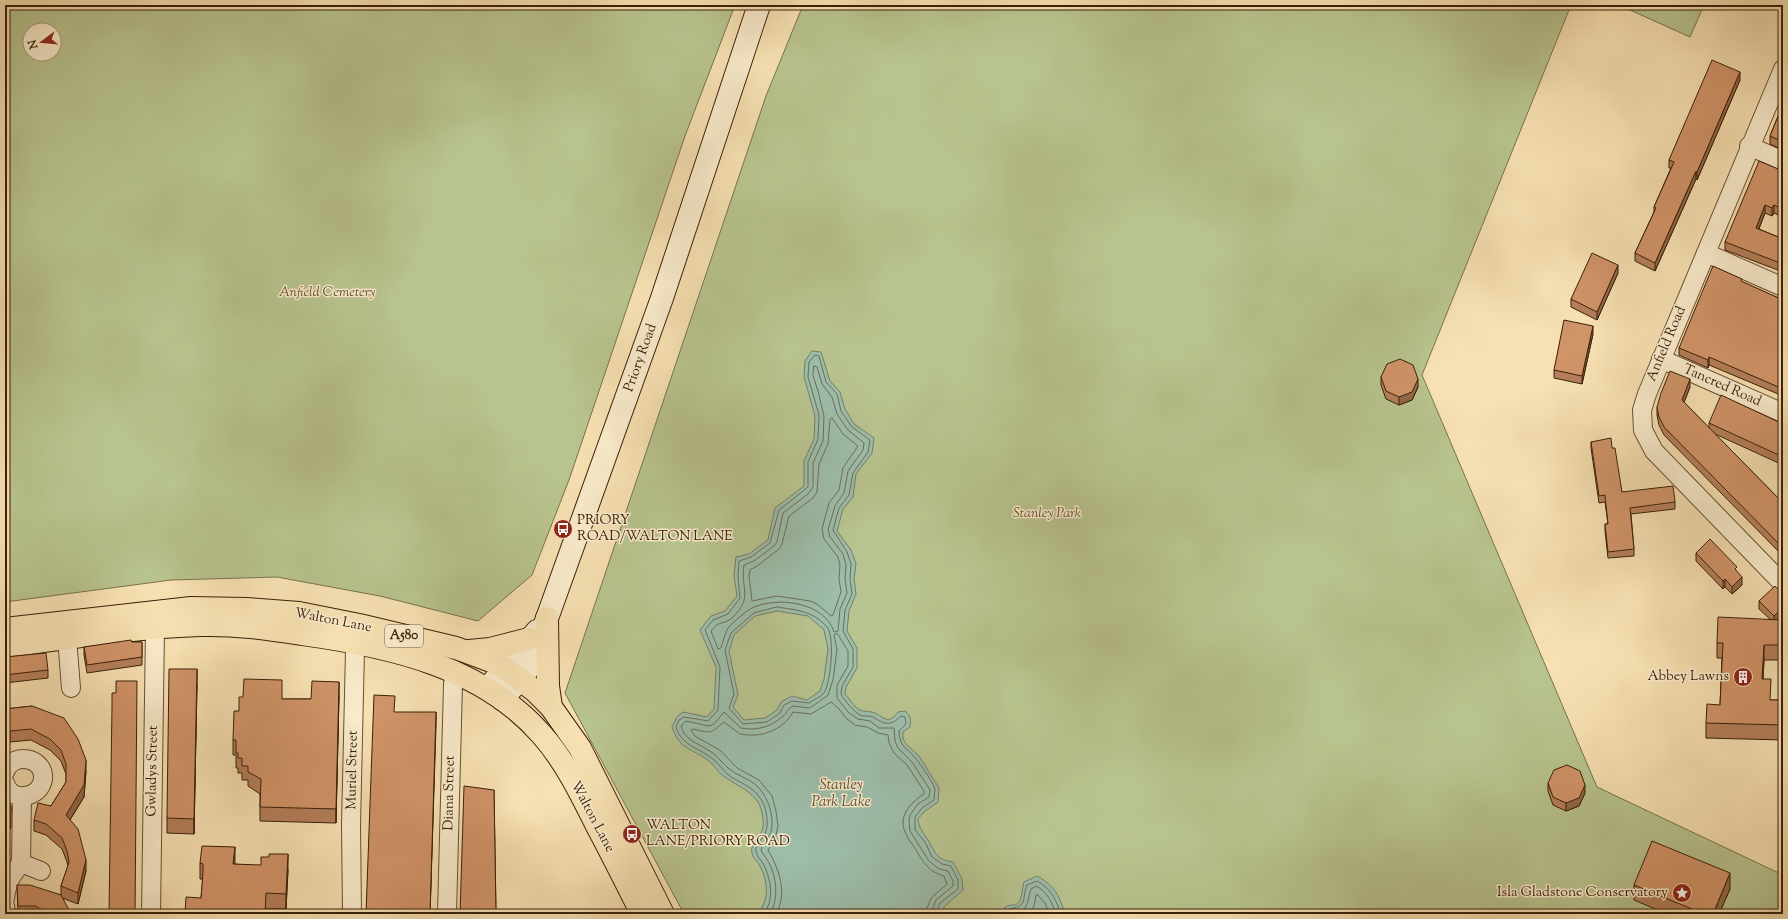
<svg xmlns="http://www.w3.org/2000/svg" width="1788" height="919" font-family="'Sorts Mill Goudy',serif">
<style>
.green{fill:#b8c48f;stroke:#79724c;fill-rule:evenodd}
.water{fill:#9dbeab;stroke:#757e6a;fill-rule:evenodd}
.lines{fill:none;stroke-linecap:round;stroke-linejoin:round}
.shore{stroke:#6c6e5a;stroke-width:1}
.street-casing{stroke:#695032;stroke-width:20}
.secondary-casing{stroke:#3a1f08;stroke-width:24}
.highway-casing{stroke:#3a1f08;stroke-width:24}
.street{stroke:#faeccd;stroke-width:18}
.secondary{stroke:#faeccd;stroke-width:22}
.highway{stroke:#f7e1b2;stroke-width:22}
.wall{fill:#b47f5a;stroke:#3a1f08}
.shaded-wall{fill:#92684a;stroke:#3a1f08}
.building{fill:#d19469;stroke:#3a1f08}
.labels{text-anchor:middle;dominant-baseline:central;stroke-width:3;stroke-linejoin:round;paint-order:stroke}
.shield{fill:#faeccd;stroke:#745c43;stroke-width:1}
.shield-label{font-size:13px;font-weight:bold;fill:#3a1f08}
.park-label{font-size:14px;font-style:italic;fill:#605130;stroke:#faeccd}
.street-label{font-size:14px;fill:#3a1f08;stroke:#faeccd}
.poi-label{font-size:14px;fill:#3a1f08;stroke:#faeccd;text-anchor:start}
.water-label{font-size:15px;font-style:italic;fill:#584f39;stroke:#faeccd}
</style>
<rect width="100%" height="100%" fill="#f7e1b2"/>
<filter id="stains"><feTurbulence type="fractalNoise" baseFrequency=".005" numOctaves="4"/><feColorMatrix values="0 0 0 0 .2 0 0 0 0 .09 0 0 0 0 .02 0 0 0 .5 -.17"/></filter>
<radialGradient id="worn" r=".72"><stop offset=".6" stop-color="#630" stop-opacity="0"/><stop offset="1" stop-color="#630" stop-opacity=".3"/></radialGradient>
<g class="green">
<path d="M5 5H735L685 136 569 480 532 575 478 621 380 596 277 577 171 580 5 602ZM30 30H54V54H30Z"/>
<polygon points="803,5 1571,5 1422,375 1597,787 1783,875 1783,914 684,914 565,693 766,96"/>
<polygon points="1619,5 1704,5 1690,37"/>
</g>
<g class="water">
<path d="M812 351 821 352 830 381 840 392 845 409 854 424 874 438 872 453 856 474 853 497 843 509 837 531 851 550 856 564 854 579 856 594 849 611 847 631 857 648V668L846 687 845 694C849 698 852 704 857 708 862 712 866 711 872 712 883 715 887 727 898 712L905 711C911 716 911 720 910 727L903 732V739L906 744 919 756 939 788 938 802 925 811 918 819C919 829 923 832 928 840 936 853 935 859 953 862L962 879 963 890C954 899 945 903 940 914H757C770 901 768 881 760 866 758 862 755 860 753 856 748 845 758 840 762 831 765 823 762 809 758 802 748 788 734 785 721 774 717 771 715 766 711 763 695 748 680 752 672 727L677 717 683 712 707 717 714 709 716 667 700 630 711 616 725 611 737 596 734 576 736 557 749 554 768 540 775 508 804 486V461L814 439 815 416 804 377 805 361ZM777 611 808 616 824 630 828 649 824 679 820 691 807 700 792 696 781 702 777 710 765 718 744 720 733 707 738 695 729 651 734 635 755 616Z"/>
<path d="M1037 876C1055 886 1059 895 1065 914H1004V908C1009 904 1012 906 1017 904 1022 902 1022 887 1024 882Z"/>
</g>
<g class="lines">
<g class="shore">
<path d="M814 366 817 367 822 384 832 397 837 414 848 430 864 443 863 450 848 471 844 493 835 506 828 530 830 537 843 554 846 565 845 579 847 593 840 609 838 631 834 632C825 602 777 596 752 608 746 611 729 625 727 630 724 636 723 642 721 648L718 649 711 631C719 620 724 625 732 618 754 597 740 589 744 565L754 561 774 546 777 542 783 513 809 493 813 487V463L823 441 824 416 818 391 813 376Z"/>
<polygon points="832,418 843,434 858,446 843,468 839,490 829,503 822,529 824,539 838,557 840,565 839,579 841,592 833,615 831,616 817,604 810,601 777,596 752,601 749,576 750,570 757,566 779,549 782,544 789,516 813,498 817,492 819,464 828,444 830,420"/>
<path d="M777 607C797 610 813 611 827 627 835 636 831 682 824 693 821 697 813 700 809 703L792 701 784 705 780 713 767 722 743 724 729 708 734 694 725 650 731 633 754 613Z"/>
<path d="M763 914C775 901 771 880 764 865 762 861 757 857 756 852 754 844 762 840 765 834 769 825 767 809 762 801 755 788 743 784 731 777 724 772 720 765 714 760 701 748 682 747 676 727L679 720 684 717 708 721 718 710 720 667 705 630 713 620 728 614 740 598 738 576 739 561 751 557 770 543 779 510 808 487V462L818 439 819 415 808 377 809 362 815 355 819 356 826 382 837 394 841 411 852 427 870 440 868 452 853 473 849 495 839 508 833 530 847 552 851 564 850 579 852 594 845 610 843 631 853 649V667L842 686 841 694C844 700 854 712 860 715 864 717 869 715 873 717 884 724 890 727 901 716L905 717 906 724 899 731C899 748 908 748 916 759 923 768 931 779 935 789L934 800 922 808 915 817V830L925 842 932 857 942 864 951 866 958 880V889L940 903 936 914"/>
<path d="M770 914C779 898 777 877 768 861 766 857 763 855 761 850 763 841 772 836 772 826 773 810 766 794 755 784 747 778 736 775 728 768 721 762 717 755 708 750 698 743 684 740 681 726L686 721 709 726 714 724 724 712 741 728C756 731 771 727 782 717 787 714 787 709 793 706L810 708 828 695 833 680 837 650 834 635 837 633 848 651V666L837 685V698L849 713 858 719 870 721 879 728H894L895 741 898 748 912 762 930 790 929 797 918 804 910 815 909 820 910 831 929 861 939 869 948 871 953 881V886L936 900 931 914"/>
<path d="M776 914C788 893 779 869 768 850L775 839 778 826 776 811 772 796 759 780 737 768 721 751 695 736 691 730 693 729C713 734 710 733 724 722L740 734C761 738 782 731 793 712L811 714 831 702 839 709 846 718 855 725 867 727 878 733 888 735 889 743 894 753 907 765 924 791V794C910 803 897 817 906 834 908 840 913 844 916 850 923 862 929 872 944 876L947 884 931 898 925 914"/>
<path d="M1008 914 1009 909C1029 905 1021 901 1027 885L1037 881C1051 888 1056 900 1061 914"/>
<path d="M1013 914C1029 912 1027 901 1031 889L1036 886C1048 892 1052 903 1056 914"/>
<polyline points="1028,914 1034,906 1036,896 1037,894 1045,903 1049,914"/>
</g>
<defs>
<g id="street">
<polyline points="1783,69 1647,394 1642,410 1643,430 1654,451 1783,584"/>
<polyline points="1749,146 1783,161"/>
<polyline points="1706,253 1783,287"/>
<polyline points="1661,359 1783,413"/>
<polyline points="67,638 71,688"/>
<path d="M5 772C12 751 45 757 43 779 40 799 11 803 5 783"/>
<polyline points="21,863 41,871"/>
<polyline points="5,898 6,891 11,877 21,863 22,797"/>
<polyline points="5,906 6,914"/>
<polyline points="151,914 155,628"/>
<polyline points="352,914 351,826 355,650 358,629"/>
<polyline points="447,914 453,684 455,673"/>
</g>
<g id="secondary">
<polyline points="488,688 537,631"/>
<path d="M502 699C517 683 533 667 540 646 543 639 544 631 545 624L662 298 759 5"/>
</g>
<g id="highway">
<polyline points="547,618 548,686 551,707"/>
<polyline points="5,629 191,608 247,609 299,613 359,625 456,648 491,661 505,668 535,691 551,707 580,748 663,914"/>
<path d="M5 646C70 638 136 627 201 625 235 624 268 629 302 634 389 646 482 666 542 735 565 761 581 794 596 824 612 854 627 884 642 914"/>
<polyline points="469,651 490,649 529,639"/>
</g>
</defs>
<use href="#street" class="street-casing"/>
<use href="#secondary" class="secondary-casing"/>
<use href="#highway" class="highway-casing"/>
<use href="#street" class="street"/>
<use href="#secondary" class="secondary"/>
<use href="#highway" class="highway"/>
</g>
<g class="wall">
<polygon points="1740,80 1697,180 1696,179 1655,271 1635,261 1635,253 1654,212 1654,207 1671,168 1669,168 1669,160"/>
<polygon points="1783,104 1783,150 1770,144 1770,136"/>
<polygon points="1783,171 1783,217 1774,213 1772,216 1765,213 1759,229 1783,239 1783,272 1725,250 1725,242"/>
<polygon points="1618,273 1597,320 1571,307 1571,299"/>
<polygon points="1742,282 1783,300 1783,396 1709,365 1708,368 1679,355 1679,348"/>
<polygon points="1593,334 1582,384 1554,378 1554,370"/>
<polygon points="1381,377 1418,387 1412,400 1399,405 1386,399 1381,385"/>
<polygon points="1690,387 1684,402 1709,428 1709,423 1783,424 1783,465 1715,434 1783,503 1783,556 1664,435 1659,425 1657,415 1657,407"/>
<polygon points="1591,442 1612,448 1622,492 1675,502 1675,509 1631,514 1634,549 1634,556 1608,558 1605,531 1605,524 1608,524 1605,502 1599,503 1591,448"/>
<polygon points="1696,553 1737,572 1742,585 1732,594 1725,587 1723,589 1696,561"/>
<polygon points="1759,601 1783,615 1778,620 1782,635 1782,660 1764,660 1763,679 1770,700 1783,700 1783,740 1706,738 1706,723 1720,705 1722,658 1717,658 1717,643 1770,619 1759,609"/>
<polygon points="132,642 142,642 142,665 87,673 84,655 84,647"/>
<polygon points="5,657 48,670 48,678 5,683"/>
<polygon points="197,684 194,834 167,833 167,818"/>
<polygon points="339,696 336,823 260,821 260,794 248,786 248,780 242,780 242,773 238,773 238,768 236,768 236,755 233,755 233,740 282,699 311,699"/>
<polygon points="32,706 86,771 84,797 70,820 86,871 78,904 62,898 71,914 18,914 17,885 61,895 61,886 68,866 67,862 62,849 46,835 34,831 34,820 51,806 66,782 66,774 61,761 50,750 31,740 10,742 5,709"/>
<polygon points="1548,783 1585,793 1579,806 1566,811 1553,805 1548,791"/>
<polygon points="494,790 496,914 460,914"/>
<polygon points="200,863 235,864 288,870 286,909 266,909 266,914 185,914 201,898 203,879 200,879"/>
<polygon points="1634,885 1730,889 1719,914 1667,914 1634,900"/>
</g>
<g class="shaded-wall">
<polygon points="1740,72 1740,80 1697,180 1697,172"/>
<polygon points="1696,171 1696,179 1655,271 1655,263"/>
<polygon points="1765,205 1765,213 1756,235 1756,228"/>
<polygon points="1774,205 1774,213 1772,216 1772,208"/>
<polygon points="1618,265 1618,273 1597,320 1597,312"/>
<polygon points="1593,326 1593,334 1582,384 1582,376"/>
<polygon points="1709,357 1709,365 1708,368 1708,360"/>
<polygon points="1418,379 1418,387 1412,400 1399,405 1399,397"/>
<polygon points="1690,379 1690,387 1682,408 1682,400"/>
<polygon points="1742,577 1742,585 1732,594 1732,587"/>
<polygon points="1725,579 1725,587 1723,589 1723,581"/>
<polygon points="1783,607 1783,615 1774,623 1774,616"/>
<polygon points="1764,645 1764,660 1762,695 1762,679"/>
<polygon points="197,669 197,684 194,834 194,819"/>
<polygon points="339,682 339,696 336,823 336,809"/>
<polygon points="436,712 436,727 430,914"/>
<polygon points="10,731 10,742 5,745 5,734"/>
<polygon points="86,760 86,771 84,797 66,826 66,815"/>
<polygon points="1585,785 1585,793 1579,806 1566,811 1566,803"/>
<polygon points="11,806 11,828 5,833 5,818"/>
<polygon points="235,847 235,862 233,880 233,864"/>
<polygon points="288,854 288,870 286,909 286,894"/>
<polygon points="86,860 86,871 78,904 78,893"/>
<polygon points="1730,873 1730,889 1719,914 1713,914"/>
</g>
<g class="building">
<polygon points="1712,60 1740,72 1697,172 1696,171 1655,263 1635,253 1656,208 1654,207 1674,162 1669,160"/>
<polygon points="1783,104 1783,142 1770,136"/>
<polygon points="1759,161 1783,171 1783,209 1774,205 1772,208 1765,205 1756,228 1783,239 1783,264 1725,242"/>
<polygon points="1592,253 1618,265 1597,312 1571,299"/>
<polygon points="1713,266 1742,279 1741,281 1783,300 1783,389 1709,357 1708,360 1679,348"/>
<polygon points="1564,320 1593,326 1582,376 1554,370"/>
<polygon points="1400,359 1413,365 1418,379 1412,392 1399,397 1386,391 1381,377 1387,364"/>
<polygon points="1670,371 1690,379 1682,400 1783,503 1783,548 1664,427 1659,417 1657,407 1661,393"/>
<polygon points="1721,395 1783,424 1783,457 1709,423"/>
<polygon points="1611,438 1612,448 1615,448 1622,492 1673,486 1675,502 1630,508 1634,549 1608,552 1605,524 1608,524 1605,495 1599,496 1591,442"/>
<polygon points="1710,539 1737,567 1735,569 1742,577 1732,587 1725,579 1723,581 1696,553"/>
<polygon points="1775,586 1783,594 1783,607 1774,616 1759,601"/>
<polygon points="1718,617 1782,620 1782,645 1764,645 1762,679 1771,679 1770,700 1783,700 1783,725 1706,723 1707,704 1720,705 1723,643 1717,643"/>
<polygon points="131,640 132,642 142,642 142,657 87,665 84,647"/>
<polygon points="46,653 48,670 5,675 5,657"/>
<polygon points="169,669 197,669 194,819 167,818"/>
<polygon points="244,679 282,680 282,699 311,699 312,681 339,682 336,809 260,807 261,779 248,772 248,766 242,766 242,758 238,758 238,753 236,753 236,740 233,740 234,711 239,711 239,697 243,697"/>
<polygon points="116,681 137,681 135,914 109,914 112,706 112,693 116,693"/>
<polygon points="374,695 395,696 394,712 436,712 430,914 366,914"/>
<polygon points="32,706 64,718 78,739 86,760 84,785 66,815 78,829 86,860 78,893 61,886 69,862 67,851 62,838 46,824 34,820 38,803 51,806 66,782 66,764 61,750 50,739 31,729 10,731 5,734 5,709"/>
<polygon points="1567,765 1580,771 1585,785 1579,798 1566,803 1553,797 1548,783 1554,770"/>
<polygon points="464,786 494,790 496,913 482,914 460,914"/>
<polygon points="5,795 11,806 11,812 5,818"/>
<polygon points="1652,841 1730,873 1713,914 1704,914 1634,885"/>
<polygon points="202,846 235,847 233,864 261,865 261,857 269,857 269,854 288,854 286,894 266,893 265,914 185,914 186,897 201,898 203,872 203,864 200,863"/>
<polygon points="17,885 30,885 61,895 71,914 50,914 35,906 18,906"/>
</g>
<defs>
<symbol id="bus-disc" viewBox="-11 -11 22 22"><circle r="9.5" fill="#8f2418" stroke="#faeccd"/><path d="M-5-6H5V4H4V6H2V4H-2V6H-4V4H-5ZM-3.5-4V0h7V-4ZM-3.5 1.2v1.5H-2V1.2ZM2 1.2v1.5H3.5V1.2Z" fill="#fff"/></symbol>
<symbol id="building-disc" viewBox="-11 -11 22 22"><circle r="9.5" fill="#8f2418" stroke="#faeccd"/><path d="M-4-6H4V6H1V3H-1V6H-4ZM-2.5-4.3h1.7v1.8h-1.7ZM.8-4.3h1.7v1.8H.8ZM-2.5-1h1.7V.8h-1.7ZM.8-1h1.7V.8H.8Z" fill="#fff"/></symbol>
<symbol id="sight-disc" viewBox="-11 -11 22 22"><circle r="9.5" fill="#8f2418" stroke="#faeccd"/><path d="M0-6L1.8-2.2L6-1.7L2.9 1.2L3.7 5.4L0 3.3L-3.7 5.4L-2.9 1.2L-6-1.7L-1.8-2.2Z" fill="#fff"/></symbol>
</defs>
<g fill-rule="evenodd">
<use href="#bus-disc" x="552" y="518" width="22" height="22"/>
<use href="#building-disc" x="1732" y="666" width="22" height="22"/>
<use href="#bus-disc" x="621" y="823" width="22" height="22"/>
<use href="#sight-disc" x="1671" y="882" width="22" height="22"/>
</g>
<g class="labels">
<rect class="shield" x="385" y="625" width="38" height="22" rx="3"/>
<g class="shield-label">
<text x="404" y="636">A580</text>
</g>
<g class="park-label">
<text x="327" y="293">Anfield Cemetery</text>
<text x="1047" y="514">Stanley Park</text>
</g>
<g class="street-label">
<text transform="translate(1667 344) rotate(-67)">Anfield Road</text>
<text transform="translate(641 358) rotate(-70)">Priory Road</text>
<text transform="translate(1722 386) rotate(24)">Tancred Road</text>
<text transform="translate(333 621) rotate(11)">Walton Lane</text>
<text transform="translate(353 770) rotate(-89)">Muriel Street</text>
<text transform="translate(153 771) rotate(-89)">Gwladys Street</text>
<text transform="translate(450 793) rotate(-89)">Diana Street</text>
<text transform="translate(592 817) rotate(62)">Walton Lane</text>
</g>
<g class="poi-label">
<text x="577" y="521">PRIORY<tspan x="577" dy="16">ROAD/WALTON LANE</tspan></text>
<text x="1729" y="677" text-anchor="end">Abbey Lawns</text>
<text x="646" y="826">WALTON<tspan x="646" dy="16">LANE/PRIORY ROAD</tspan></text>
<text x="1668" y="893" text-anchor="end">Isla Gladstone Conservatory</text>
</g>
<g class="water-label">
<text x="841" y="785">Stanley<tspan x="841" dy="17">Park Lake</tspan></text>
</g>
</g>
<rect width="1788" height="919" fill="none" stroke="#f7e1b2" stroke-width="20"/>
<rect x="6" y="6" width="1776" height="907" fill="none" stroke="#3a1f08" stroke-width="2"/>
<rect x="10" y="10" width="1768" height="899" fill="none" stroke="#3a1f08"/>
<g transform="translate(42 42) rotate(254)"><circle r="19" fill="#faeccd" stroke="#ad9a7e"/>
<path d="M0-3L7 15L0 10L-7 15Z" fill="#8f2418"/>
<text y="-6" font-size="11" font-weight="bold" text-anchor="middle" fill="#3a1f08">N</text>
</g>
<rect width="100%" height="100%" filter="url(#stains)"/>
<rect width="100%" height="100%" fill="url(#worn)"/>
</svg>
